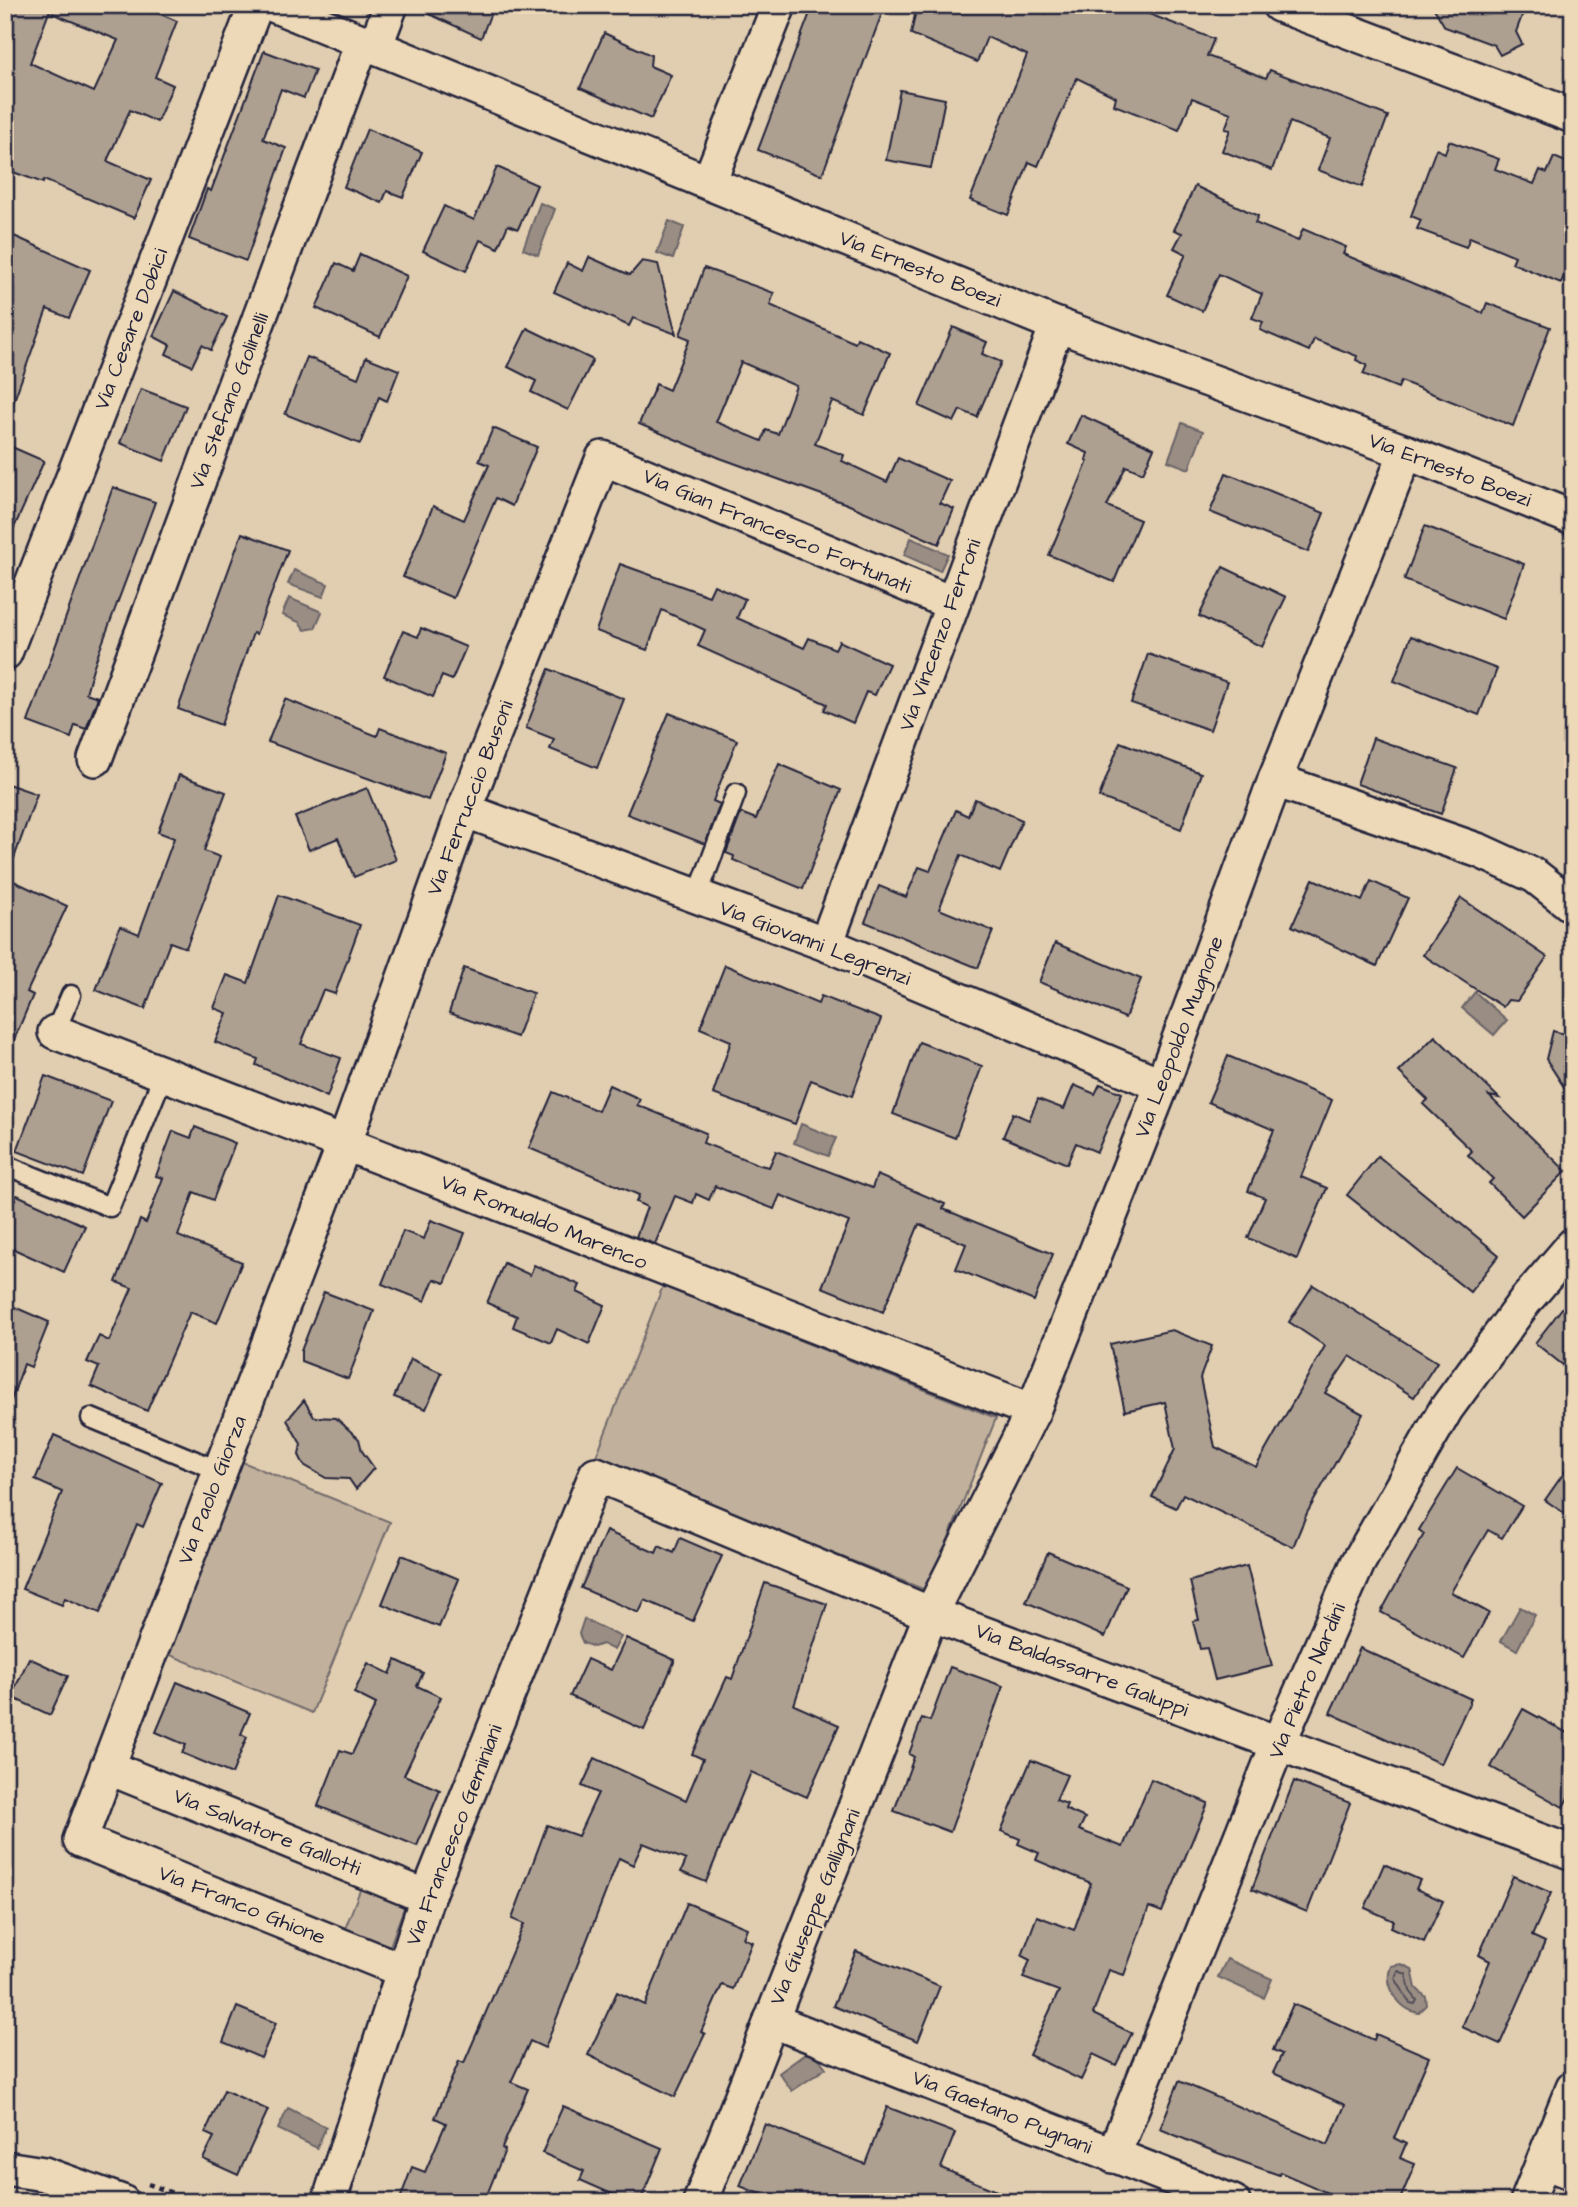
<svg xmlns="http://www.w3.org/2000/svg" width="1578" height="2207" font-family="'Architects Daughter',sans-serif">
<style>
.green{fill:#c1b19c;stroke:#726a6c;stroke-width:2}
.water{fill:#9a8e84;stroke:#6a6367;stroke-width:2}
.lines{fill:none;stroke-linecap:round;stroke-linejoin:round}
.shore{stroke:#524d58;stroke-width:2}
.building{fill:#aea091;stroke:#22223b;stroke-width:2;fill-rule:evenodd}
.lane-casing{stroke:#22223b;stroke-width:23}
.street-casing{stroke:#22223b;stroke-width:38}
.path{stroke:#22223b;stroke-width:4.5;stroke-dasharray:5 5;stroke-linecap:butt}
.lane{stroke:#edd9b7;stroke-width:18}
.street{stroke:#edd9b7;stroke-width:33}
.labels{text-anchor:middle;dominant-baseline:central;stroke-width:5;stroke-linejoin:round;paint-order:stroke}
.street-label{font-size:21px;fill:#22223b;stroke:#edd9b7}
</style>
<rect width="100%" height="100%" fill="#e1ceb0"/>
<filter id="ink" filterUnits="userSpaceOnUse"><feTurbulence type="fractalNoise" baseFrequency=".0143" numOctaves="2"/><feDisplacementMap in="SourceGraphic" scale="14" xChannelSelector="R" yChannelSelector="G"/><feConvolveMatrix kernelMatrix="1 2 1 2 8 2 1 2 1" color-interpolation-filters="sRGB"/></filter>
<g filter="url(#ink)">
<g class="green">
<polygon points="663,1286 996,1418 928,1591 595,1459"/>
<polygon points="240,1461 390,1522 312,1713 163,1652"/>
<polygon points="362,1885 406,1902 390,1946 345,1929"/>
</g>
<g class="water">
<polygon points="540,203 555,209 538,255 523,249"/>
<polygon points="669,221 684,227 673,259 657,253"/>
<polygon points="1182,423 1203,431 1189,469 1168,461"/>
<polygon points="911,538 948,554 940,571 904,555"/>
<polygon points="294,570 328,584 323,597 288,584"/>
<polygon points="289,598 322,612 315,628 305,630 299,622 282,615"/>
<polygon points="1475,992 1507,1020 1494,1035 1462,1008"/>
<polygon points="801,1124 836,1138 828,1156 794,1143"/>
<polygon points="1520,1607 1535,1615 1517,1650 1501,1641"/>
<polygon points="584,1619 621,1637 614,1650 602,1644 594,1647 583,1643 579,1634"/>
<polygon points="1227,1959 1272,1979 1264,1998 1218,1977"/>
<path d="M1401 1964 1412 1969 1416 1988 1426 1997 1427 2005 1419 2013C1399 2010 1383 1985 1391 1966Z"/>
<polygon points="812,2049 826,2068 792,2091 779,2073"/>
<polygon points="288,2108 326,2127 317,2148 278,2129"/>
</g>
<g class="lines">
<polygon class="shore" points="1398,1971 1406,1974 1410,1991 1417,2000 1415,2004 1410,2003 1395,1978"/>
</g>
<g class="building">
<path d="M5 5H140L177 21 155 77 173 85 157 122 130 110 107 161 151 180 134 218 44 180 43 183 5 169ZM49 12 118 40 94 92 30 63Z"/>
<polygon points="410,5 494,5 481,38"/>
<polygon points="813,5 885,5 822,175 758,150"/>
<polygon points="917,5 1030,5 1046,13 1049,5 1126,5 1214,39 1207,56 1266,78 1270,70 1388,116 1362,187 1318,170 1330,138 1290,122 1272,170 1222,151 1230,130 1225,129 1231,113 1192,98 1179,130 1114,105 1116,97 1077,78 1038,166 1029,162 1008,215 970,200 1027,55 987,37 977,62 911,34"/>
<polygon points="1432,5 1526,5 1516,32 1522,44 1500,55 1494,45 1445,27"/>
<polygon points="604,33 651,55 650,66 671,75 651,119 580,88"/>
<polygon points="264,51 315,70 304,98 281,89 263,139 286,148 246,261 189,239 207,189 211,191"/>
<polygon points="900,90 945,99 931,168 886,160"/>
<polygon points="367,129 422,152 403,197 387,191 382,203 344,187"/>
<polygon points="1449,141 1499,159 1495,169 1534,184 1540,170 1547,173 1554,157 1573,165 1573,274 1566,271 1561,283 1512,263 1515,256 1470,237 1466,247 1417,229 1421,220 1411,216 1436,149 1445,153"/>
<polygon points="497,167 537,185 518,229 508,225 498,248 480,240 466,271 423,251 444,206 474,220"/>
<polygon points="1195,186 1258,216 1255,223 1298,241 1303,229 1346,247 1343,254 1483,313 1487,303 1550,327 1513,426 1401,381 1398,388 1363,374 1367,365 1356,360 1357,356 1314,339 1309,351 1260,330 1263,322 1252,318 1262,294 1219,274 1202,311 1167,295 1186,254 1174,248 1182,233 1174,230"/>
<polygon points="5,232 90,270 69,318 47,309 8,417 5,416"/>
<polygon points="360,254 407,276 380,337 316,308 336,263 353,271"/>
<polygon points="589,257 630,275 642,261 658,264 676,334 633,318 629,326 554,292 567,263 583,271"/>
<path d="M704 268 774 293 770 305 855 343 857 338 890 353 864 415 832 401 815 444 844 455 842 461 887 482 898 458 950 481 940 503 954 509 939 544 847 504 720 458 639 424 656 384 669 390 690 339 680 335ZM741 362 796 386 778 434 766 430 762 441 716 422Z"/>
<polygon points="174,291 227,317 211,350 202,345 192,366 166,354 170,345 153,336"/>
<polygon points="953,327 987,342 982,354 1001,362 977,417 960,410 954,422 919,406"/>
<polygon points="527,328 593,360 568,410 531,392 536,381 508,367"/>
<polygon points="307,357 358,378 366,357 399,370 387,401 379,397 360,444 285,414"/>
<polygon points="141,389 186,406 164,461 120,443"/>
<polygon points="1081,415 1154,448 1143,473 1126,466 1107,506 1140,520 1114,582 1049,555 1088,461 1086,460 1088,453 1068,444"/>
<polygon points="493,428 537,447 512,506 496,498 453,598 403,577 433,506 464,520 489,465 479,461"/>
<polygon points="5,444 44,461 5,548"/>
<polygon points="1226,473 1324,513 1308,552 1210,512"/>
<polygon points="113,487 155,502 93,668 86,693 98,697 86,729 75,725 71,738 28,722"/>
<polygon points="1425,526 1524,564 1504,619 1404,580"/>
<polygon points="242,533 288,550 256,634 253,633 221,725 178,709"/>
<polygon points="620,564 709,596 714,585 745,599 737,618 804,648 809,638 835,649 839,641 889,664 875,695 866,692 853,723 824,710 827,704 698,646 705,630 662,610 647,650 596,631"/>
<polygon points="1223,567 1286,597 1262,647 1199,616"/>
<polygon points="421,628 466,647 452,680 442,676 433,697 384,676 403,631 418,637"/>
<polygon points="1411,636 1497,669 1479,715 1394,681"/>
<polygon points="1148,654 1227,682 1210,730 1131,703"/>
<polygon points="549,669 624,699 597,768 550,749 554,739 526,728"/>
<polygon points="285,699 377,736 380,728 446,753 428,800 268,742"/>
<polygon points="669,713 737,740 713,801 720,804 705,844 627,814"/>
<polygon points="1373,738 1457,768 1441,814 1357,784"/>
<polygon points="1120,742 1201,773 1181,829 1099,797"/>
<polygon points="779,764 841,790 803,889 733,860 734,856 726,853 741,813 756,819"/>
<polygon points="179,775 226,792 204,851 220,857 186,948 170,942 145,1009 96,990 120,926 139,934 174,838 158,832"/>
<polygon points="5,783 37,794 8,875 5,874"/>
<polygon points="367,788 396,860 354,877 338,838 309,850 295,817"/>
<polygon points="975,799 1022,820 1000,872 961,855 939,909 993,931 978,968 865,922 879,886 906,897 919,867 930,871 956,810 968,816"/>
<polygon points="5,877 67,906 27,992 33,995 5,1061"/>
<polygon points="1313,879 1362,901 1371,881 1408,898 1377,966 1292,926"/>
<polygon points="279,895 360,925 335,994 323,990 301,1044 341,1058 327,1097 256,1065 258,1059 215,1042 227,1013 214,1008 227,975 248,983"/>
<polygon points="1461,898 1547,957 1517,1001 1508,1000 1503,1007 1423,955"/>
<polygon points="1055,943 1141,979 1125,1018 1039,982"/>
<polygon points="725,965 818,1004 821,996 881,1019 852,1096 811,1080 795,1124 713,1094 731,1041 700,1028"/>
<polygon points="464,968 533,993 517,1037 449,1013"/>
<polygon points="1553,1031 1573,1036 1573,1101 1546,1059"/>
<polygon points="1435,1036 1499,1098 1489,1096 1566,1171 1522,1216 1489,1183 1493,1179 1468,1155 1472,1151 1423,1104 1428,1100 1399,1072"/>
<polygon points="919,1042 982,1066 955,1138 893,1114"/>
<polygon points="1228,1056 1332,1100 1301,1177 1327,1188 1297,1259 1248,1238 1265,1198 1248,1191 1274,1130 1208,1102"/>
<polygon points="45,1076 111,1101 83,1176 17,1151"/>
<polygon points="1100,1084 1122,1093 1097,1152 1076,1143 1067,1164 1003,1137 1013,1113 1029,1120 1038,1099 1064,1109 1074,1085 1095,1094"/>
<polygon points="609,1085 640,1099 637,1105 706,1133 703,1143 760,1165 769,1167 776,1151 872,1188 877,1175 945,1204 943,1209 1053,1254 1034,1301 956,1269 966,1244 919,1224 883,1312 822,1287 849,1222 780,1195 774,1209 715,1186 709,1200 696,1194 693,1203 675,1196 655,1244 636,1237 647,1207 636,1202 639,1195 529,1148 553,1092 598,1111"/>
<polygon points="195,1127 235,1143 213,1200 194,1192 178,1236 242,1262 217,1323 190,1312 147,1411 91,1386 99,1367 87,1362 99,1336 109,1341 132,1288 116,1282 140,1220 146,1223 163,1178 156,1176 173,1131 191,1138"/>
<polygon points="1378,1156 1499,1255 1470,1292 1347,1195"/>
<polygon points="17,1195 85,1226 64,1272 5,1245 5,1220"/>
<polygon points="431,1220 465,1233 445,1283 434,1279 425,1301 382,1284 403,1231 424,1239"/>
<polygon points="504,1263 530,1275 534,1265 580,1285 577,1292 605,1305 589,1344 557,1329 551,1343 513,1327 517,1316 487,1303"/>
<polygon points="1313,1285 1437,1362 1414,1397 1350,1356 1325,1393 1363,1414 1307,1513 1293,1547 1183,1494 1176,1508 1152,1497 1175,1449 1165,1402 1125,1411 1110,1344 1172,1330 1212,1346 1200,1378 1215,1447 1256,1467 1325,1346 1289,1322"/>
<polygon points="324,1292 374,1311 348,1379 301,1361 301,1351"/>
<polygon points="1573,1294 1573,1373 1535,1343"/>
<polygon points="12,1306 49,1322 31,1367 24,1364 8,1409 5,1409 5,1323"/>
<polygon points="411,1359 442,1373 426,1409 394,1397"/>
<polygon points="304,1400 314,1417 336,1418 359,1439 362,1451 374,1468 356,1489 349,1479 326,1478 304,1465 299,1455 301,1444 287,1420"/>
<polygon points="54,1435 162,1483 143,1527 137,1524 100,1613 65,1598 62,1605 22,1589 62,1492 35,1480"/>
<polygon points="1573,1460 1573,1519 1545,1500"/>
<polygon points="1457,1468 1522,1506 1502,1538 1488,1530 1451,1592 1489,1613 1464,1658 1381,1612 1424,1534 1419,1530"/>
<polygon points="606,1531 656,1553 659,1546 674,1553 680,1538 722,1556 693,1621 645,1600 639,1613 581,1588"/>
<polygon points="1048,1552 1127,1586 1105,1637 1026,1602"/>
<polygon points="402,1555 459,1579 439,1627 382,1604"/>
<polygon points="1247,1566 1272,1666 1215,1680 1207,1648 1200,1649 1193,1621 1199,1620 1190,1581"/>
<polygon points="765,1583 827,1604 794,1705 839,1725 807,1797 751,1772 706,1882 681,1872 686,1860 643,1843 633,1865 619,1858 545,2048 530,2041 511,2082 528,2089 502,2148 505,2150 484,2202 399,2202 412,2167 425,2172 446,2123 435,2118 459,2061 464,2063 524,1924 512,1919 547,1825 578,1836 598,1793 582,1786 595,1758 686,1800 703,1759 692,1754 727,1677 732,1679"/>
<polygon points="626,1638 675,1660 644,1730 570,1696 587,1659 611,1670"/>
<polygon points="1360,1648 1471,1699 1441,1764 1330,1713"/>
<polygon points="29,1658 68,1676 50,1715 11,1697"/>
<polygon points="396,1660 423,1673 417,1686 441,1697 404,1775 440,1790 417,1846 318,1806 340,1750 352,1754 376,1704 354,1693 368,1663 390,1674"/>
<polygon points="950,1667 1003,1686 950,1832 894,1811 914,1757 909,1754 922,1718 930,1721"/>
<polygon points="177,1682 250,1713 241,1734 247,1737 232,1774 182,1753 186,1745 156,1732"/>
<polygon points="1523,1709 1573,1736 1573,1789 1563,1807 1491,1767"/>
<polygon points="1031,1760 1067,1775 1056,1800 1067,1804 1065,1809 1085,1818 1079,1830 1123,1847 1151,1779 1208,1803 1162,1912 1149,1907 1124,1975 1109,1970 1093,2014 1132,2033 1116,2065 1093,2054 1081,2080 1029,2055 1059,1991 1023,1978 1030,1960 1022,1956 1037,1916 1074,1930 1091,1883 1036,1860 1039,1853 1018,1844 1020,1839 1001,1831"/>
<polygon points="1294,1781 1350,1803 1307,1912 1252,1889"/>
<polygon points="1384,1864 1420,1880 1416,1889 1443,1901 1424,1942 1391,1927 1394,1921 1365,1908"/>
<polygon points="1513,1876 1551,1893 1532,1936 1545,1942 1500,2044 1462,2027 1490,1961 1479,1955"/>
<polygon points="687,1903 747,1928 743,1938 752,1942 733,1989 722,1985 701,2032 705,2034 675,2097 588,2055 617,1992 645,2005"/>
<polygon points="856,1951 940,1986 918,2041 833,2006"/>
<polygon points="1293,2004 1374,2040 1376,2034 1429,2057 1394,2138 1406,2144 1400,2158 1415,2164 1399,2202 1348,2202 1280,2172 1279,2175 1218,2153 1160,2129 1179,2081 1328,2145 1345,2105 1273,2073 1282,2054 1273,2050"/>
<polygon points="237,2007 276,2023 261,2058 223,2042"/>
<polygon points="224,2090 268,2110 238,2175 203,2159 214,2137 205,2133"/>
<polygon points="563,2106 662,2148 640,2202 630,2202 580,2180 584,2171 542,2153"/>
<polygon points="887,2107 955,2133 941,2168 1023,2202 780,2202 740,2186 765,2124 865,2164"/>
</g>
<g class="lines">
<defs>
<g id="lane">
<polyline points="697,897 736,793"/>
<polyline points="55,1032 71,995"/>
<polyline points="10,1167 110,1207 164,1073"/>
<polyline points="91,1418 220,1471"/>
</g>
<g id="street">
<polyline points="273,5 1057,325 1406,452 1573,518"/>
<polyline points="1279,5 1573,116"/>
<polyline points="375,47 391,5"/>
<polyline points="709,182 779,5"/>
<polyline points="5,653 256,5"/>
<polyline points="95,759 362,43"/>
<polyline points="1275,780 1480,851 1535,876 1573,906"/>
<polyline points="464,810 826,944 1162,1085"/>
<polyline points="826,944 1057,325"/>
<path d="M55 1032C382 1156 707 1287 1033 1411"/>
<polyline points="107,1767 427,1897"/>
<polyline points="404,1971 80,1840 345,1142 464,810 603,458 951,603"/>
<polyline points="771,2020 1233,2202"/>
<polyline points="1113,2156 1278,1744 1358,1563 1446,1409 1525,1301 1573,1245"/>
<polyline points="1544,2162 1573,2173"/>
<polyline points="5,2168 44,2174 122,2202"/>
<polyline points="329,2202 427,1897 596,1474 931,1614 1573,1853"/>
<polyline points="700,2202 931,1614 1033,1411 1162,1085 1275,780 1406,452"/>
<polyline points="1527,2202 1573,2087"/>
</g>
</defs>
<use href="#lane" class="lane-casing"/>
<use href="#street" class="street-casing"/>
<polyline class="path" points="148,2184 197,2202"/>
<use href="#lane" class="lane"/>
<use href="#street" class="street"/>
</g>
</g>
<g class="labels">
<g class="street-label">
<text transform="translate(920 269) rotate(22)">Via Ernesto Boezi</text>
<text transform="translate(131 329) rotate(-69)">Via Cesare Dobici</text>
<text transform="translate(229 401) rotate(-69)">Via Stefano Golinelli</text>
<text transform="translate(1450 470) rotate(21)">Via Ernesto Boezi</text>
<text transform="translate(777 531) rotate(23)">Via Gian Francesco Fortunati</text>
<text transform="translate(940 635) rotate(-70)">Via Vincenzo Ferroni</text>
<text transform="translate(470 798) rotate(-69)">Via Ferruccio Busoni</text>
<text transform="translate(815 943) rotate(21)">Via Giovanni Legrenzi</text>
<text transform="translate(1179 1037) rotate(-69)">Via Leopoldo Mugnone</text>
<text transform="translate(544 1222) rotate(22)">Via Romualdo Marenco</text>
<text transform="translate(212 1490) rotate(-69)">Via Paolo Giorza</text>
<text transform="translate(1082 1670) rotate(21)">Via Baldassarre Galuppi</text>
<text transform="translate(1307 1681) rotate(-67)">Via Pietro Nardini</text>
<text transform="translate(267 1832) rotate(22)">Via Salvatore Gallotti</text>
<text transform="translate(454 1835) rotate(-69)">Via Francesco Geminiani</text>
<text transform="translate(242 1905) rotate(22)">Via Franco Ghione</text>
<text transform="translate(815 1907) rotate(-68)">Via Giuseppe Gallignani</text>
<text transform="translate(1002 2112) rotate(22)">Via Gaetano Pugnani</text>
</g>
</g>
<rect width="1578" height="2207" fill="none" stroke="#edd9b7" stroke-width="28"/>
<rect x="14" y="14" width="1550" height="2179" fill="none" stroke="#22223b" stroke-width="2.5" filter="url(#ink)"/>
</svg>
